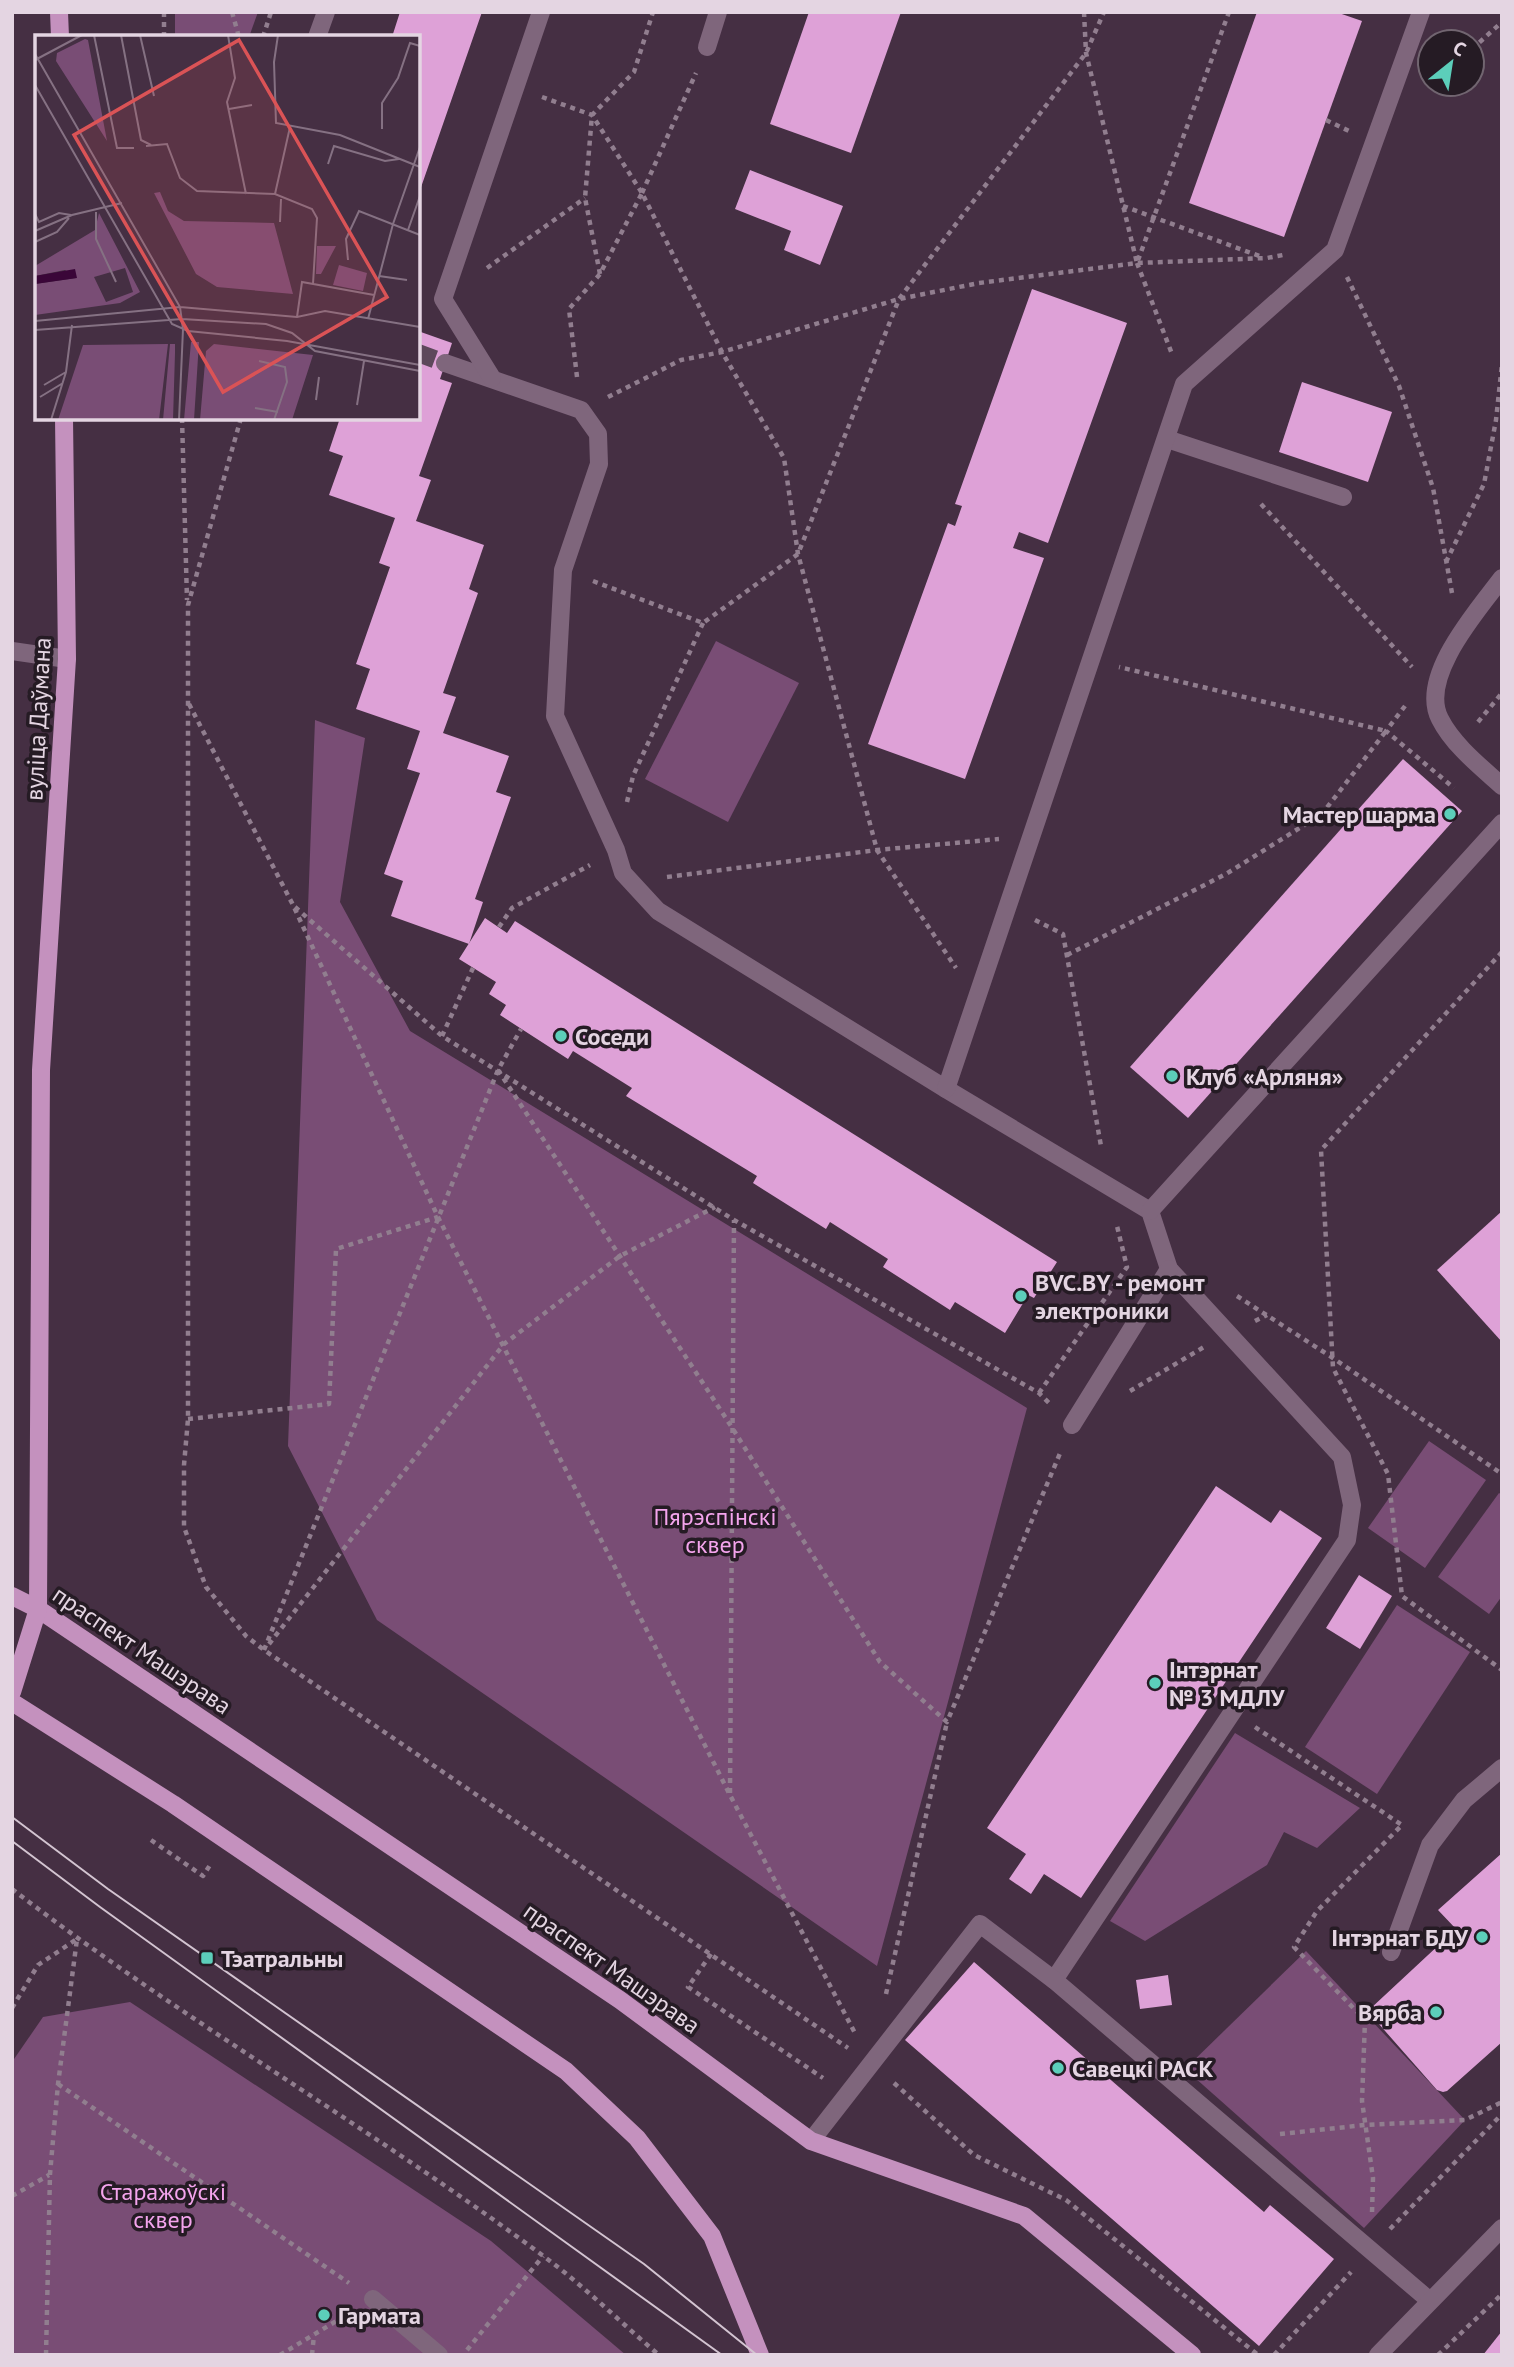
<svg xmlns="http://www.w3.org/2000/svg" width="1514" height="2367" font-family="'PT Sans',sans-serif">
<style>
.green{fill:#794d75}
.building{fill:#dea1d7}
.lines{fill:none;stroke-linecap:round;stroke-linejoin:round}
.minor-tunnel{stroke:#5d485b;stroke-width:18;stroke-dasharray:18 9;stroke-linecap:butt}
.path{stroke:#917e8f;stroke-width:4.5;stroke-dasharray:5 5;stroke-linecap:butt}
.minor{stroke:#7f667c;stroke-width:18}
.major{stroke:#c491be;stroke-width:18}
.tram{stroke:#d3c4d1;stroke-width:2}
.poi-dot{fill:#5cceba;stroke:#251b24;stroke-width:2.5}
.labels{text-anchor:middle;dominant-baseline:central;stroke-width:7;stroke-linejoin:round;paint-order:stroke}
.street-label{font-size:24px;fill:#e4d5e2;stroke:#251b24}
.poi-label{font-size:24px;font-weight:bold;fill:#e4d5e2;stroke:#251b24;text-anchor:start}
.park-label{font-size:24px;fill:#f4a4ed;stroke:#251b24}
.inset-road{fill:none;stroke:#857183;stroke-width:2}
.view{fill:#da5356;fill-opacity:0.15;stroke:#da5356;stroke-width:3.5}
.inset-edge{fill:none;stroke:#e4d5e2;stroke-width:3.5}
</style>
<rect width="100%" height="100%" fill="#452f43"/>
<g class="green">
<polygon points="175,12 258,12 249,37 175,37"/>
<polygon points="716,641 799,683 728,822 645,779"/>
<polygon points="315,720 365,738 340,902 410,1031 1027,1408 877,1966 377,1620 288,1446"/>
<polygon points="1429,1441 1486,1480 1425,1568 1368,1528"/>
<polygon points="1499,1493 1502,1495 1502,1596 1489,1614 1438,1577"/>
<polygon points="1397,1605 1470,1652 1377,1794 1305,1747"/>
<polygon points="1235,1733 1360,1808 1317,1848 1284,1832 1267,1865 1145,1941 1110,1921"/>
<polygon points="1306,1951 1465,2120 1364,2228 1185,2069"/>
<polygon points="130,2002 491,2241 626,2355 12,2355 12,2062 43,2017"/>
</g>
<g class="building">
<polygon points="400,12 482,12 419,193 418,37 392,37"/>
<polygon points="809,12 901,12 851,153 770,124"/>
<polygon points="1257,12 1336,12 1362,21 1284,237 1189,203"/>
<polygon points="750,170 843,206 820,265 784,250 791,231 735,209"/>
<polygon points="1032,289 1127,323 1048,543 1019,532 1013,548 1044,558 965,779 868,744 948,523 955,526 962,506 955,504"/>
<polygon points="418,331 452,343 440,379 452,383 419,476 431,480 416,521 484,545 469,589 478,593 443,693 456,697 443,733 509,756 496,792 511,797 475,899 483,902 469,944 391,916 403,881 384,874 420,773 407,769 420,731 356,709 370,669 356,664 390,567 379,563 395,518 329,495 343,456 329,451 340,418 418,418"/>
<polygon points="1302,382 1392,412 1368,482 1279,452"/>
<polygon points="1403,759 1462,811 1188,1118 1130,1067"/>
<polygon points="485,918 507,933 515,921 1057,1262 1034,1298 1028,1295 1005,1333 955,1302 950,1310 883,1267 888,1259 830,1222 826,1229 753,1183 757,1176 626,1096 632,1088 573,1051 568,1059 500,1015 506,1005 489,994 496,982 459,959"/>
<polygon points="1502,1211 1502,1342 1437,1270"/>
<polygon points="1216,1486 1271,1523 1280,1510 1322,1538 1081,1898 1044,1874 1031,1894 1009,1879 1026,1854 987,1828"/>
<polygon points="1359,1575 1392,1596 1360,1649 1326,1628"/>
<polygon points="1502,1853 1502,2042 1447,2091 1443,2092 1437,2090 1371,2015 1370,2009 1456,1929 1438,1910"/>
<polygon points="974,1962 1264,2212 1270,2205 1334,2259 1259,2346 905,2040"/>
<polygon points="1168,1975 1172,2005 1140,2009 1136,1980"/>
<polygon points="1502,2331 1502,2355 1483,2355"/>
</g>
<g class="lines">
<polyline class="minor-tunnel" points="418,353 445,363"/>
<g class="path">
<polyline points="164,12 164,37"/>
<polyline points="232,12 239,37"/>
<polyline points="1084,12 1086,53 1137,263 1229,12"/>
<polyline points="263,37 271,12"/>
<polyline points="1472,49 1502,22"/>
<polyline points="542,97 592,115 642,193"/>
<polyline points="1326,120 1349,131"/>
<polyline points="642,193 696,73"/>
<polyline points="1123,206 1262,257"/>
<polyline points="1137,263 1172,354"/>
<polyline points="487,268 585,198"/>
<polyline points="600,274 585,198 592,115 634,72 653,12"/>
<polyline points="1347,277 1399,386 1433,488 1452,593"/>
<polyline points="577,377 569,309 600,274 642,193 722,352 784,458 798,554 877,850 956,968"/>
<polyline points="608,397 681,360 722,352 899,299 979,283 1137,263 1267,258 1283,255"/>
<polyline points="182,418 187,600"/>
<polyline points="241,418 188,605 188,1419 184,1465 184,1527 206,1587 246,1636 264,1650 848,2048"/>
<polyline points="1261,504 1412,667"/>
<polyline points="1446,562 1484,484 1496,420 1502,364"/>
<polyline points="593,581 703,623 798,554 899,299 1086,53 1104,12"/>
<polyline points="189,704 293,905 438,1217 730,1795 856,2035"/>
<polyline points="1405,706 1386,731 1454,788"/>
<polyline points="1478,722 1502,693"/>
<polyline points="627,802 633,776 703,623"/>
<polyline points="667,877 877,850 999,839"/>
<polyline points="295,907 442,1036 734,1220 1039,1393 1051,1405"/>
<polyline points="1035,920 1063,934 1101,1146"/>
<polyline points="499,927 512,908 590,865"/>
<polyline points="1502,952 1321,1150 1333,1368 1388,1474 1402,1596 1502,1670"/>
<polyline points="1067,955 1226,874 1322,814 1386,731 1119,667"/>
<polyline points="442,1036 473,968"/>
<polyline points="498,1070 731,1426 880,1662 947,1722 1061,1451"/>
<polyline points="1237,1296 1333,1358 1502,1474"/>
<polyline points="1255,1321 1267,1315"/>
<polyline points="1130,1391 1204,1347"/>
<polyline points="1039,1393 1127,1267 1117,1226"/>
<polyline points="188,1419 329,1404 336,1249 438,1217"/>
<polyline points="269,1644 504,1344 620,1256 715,1207"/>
<polyline points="264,1650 498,1070 521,1029"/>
<polyline points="1255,1727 1402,1825 1317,1911 1294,1947 1365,2020 1362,2101 1373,2178 1372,2213"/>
<polyline points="730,1793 734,1220"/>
<polyline points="151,1840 203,1876 210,1865"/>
<path d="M12 1889C182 2020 370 2127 542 2255 583 2285 620 2322 659 2355"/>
<polyline points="711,1954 688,1987 823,2078"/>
<polyline points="886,1994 947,1722"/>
<polyline points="12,2008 38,1965 77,1939"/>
<polyline points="894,2083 974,2155 1066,2200 1258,2355"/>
<polyline points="58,2084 349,2283"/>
<polyline points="1280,2134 1365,2125 1465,2120 1502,2102"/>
<polyline points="12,2196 49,2175"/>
<polyline points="1390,2229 1502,2114"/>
<polyline points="467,2350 543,2256"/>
<polyline points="46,2355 50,2174 58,2084 77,1939"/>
<polyline points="280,2355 348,2314"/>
<polyline points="312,2355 314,2335"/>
<polyline points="1274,2355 1351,2272"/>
<polyline points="1438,2355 1502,2294"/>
</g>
<g class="minor">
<polyline points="317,37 326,12"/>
<polyline points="707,47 718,12"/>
<polyline points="445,363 581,410 598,434 599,464 563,570 555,716 616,850 623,873 658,911 946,1089 1150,1211 1169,1269 1342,1457 1352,1505 1347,1540 1054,1980"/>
<polyline points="492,378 443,299 541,12"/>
<polyline points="1167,439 1343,497"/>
<path d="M1502 578C1478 610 1418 677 1440 719 1453 745 1481 767 1502 786"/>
<polyline points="12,651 67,659"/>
<polyline points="946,1089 1184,384 1335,250 1421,12"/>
<polyline points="1150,1211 1502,823"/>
<polyline points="1072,1425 1169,1269"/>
<polyline points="1391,1952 1430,1845 1464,1800 1502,1768"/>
<polyline points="811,2141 980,1924 1054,1980 1429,2300"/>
<polyline points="373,2299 439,2355"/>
<polyline points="1378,2355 1502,2228"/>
</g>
<g class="major">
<polyline points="59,12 60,37"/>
<polyline points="12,1596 38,1609 620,2000 811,2141 1024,2216 1192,2355"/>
<polyline points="12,1692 38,1609 41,1070 67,659 64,418"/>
<polyline points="12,1702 173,1804 566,2071 637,2138 712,2236 760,2355"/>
</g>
<g class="tram">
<polyline points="12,1817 108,1889 644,2264 757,2355"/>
<polyline points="12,1841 100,1907 722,2355"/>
</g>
</g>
<g class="poi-dot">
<circle cx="1450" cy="814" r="7"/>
<circle cx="561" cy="1036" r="7"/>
<circle cx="1172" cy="1076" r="7"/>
<circle cx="1021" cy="1296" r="7"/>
<circle cx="1155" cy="1683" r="7"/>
<circle cx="1482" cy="1937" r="7"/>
<rect x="200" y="1951" width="14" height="14" rx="3.5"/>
<circle cx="1436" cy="2012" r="7"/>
<circle cx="1058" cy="2068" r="7"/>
<circle cx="324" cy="2315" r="7"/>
</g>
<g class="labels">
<g class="street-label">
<text transform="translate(38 719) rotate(-87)">вуліца Даўмана</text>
<text transform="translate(142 1650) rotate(34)">праспект Машэрава</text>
<text transform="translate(612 1968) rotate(35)">праспект Машэрава</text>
</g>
<g class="poi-label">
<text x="1436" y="814" text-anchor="end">Мастер шарма</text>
<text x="575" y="1036">Соседи</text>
<text x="1186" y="1076">Клуб «Арляня»</text>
<text x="1035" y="1282">BVC.BY - ремонт<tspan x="1035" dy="28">электроники</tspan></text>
<text x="1169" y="1669">Інтэрнат<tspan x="1169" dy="28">№ 3 МДЛУ</tspan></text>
<text x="1468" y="1937" text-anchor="end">Інтэрнат БДУ</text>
<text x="221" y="1958">Тэатральны</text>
<text x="1422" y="2012" text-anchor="end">Вярба</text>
<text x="1072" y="2068">Савецкі РАСК</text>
<text x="338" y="2315">Гармата</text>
</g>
<g class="park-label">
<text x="715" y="1516">Пярэспінскі<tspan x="715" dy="28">сквер</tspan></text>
<text x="163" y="2191">Старажоўскі<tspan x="163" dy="28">сквер</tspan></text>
</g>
</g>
<g transform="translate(35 35)">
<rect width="385" height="385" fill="#452f43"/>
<path d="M50 4 53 5 72 106 21 26 22 18ZM125 157 133 176 149 186 239 188 258 259 182 252 161 239 119 158ZM64 178 105 257 85 268 0 280V249L41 243 30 235 0 241V231L60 195ZM90 233 98 257 71 267 59 242ZM282 211H301L286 239H281ZM304 230 332 238 328 256 298 250ZM156 307H164L159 385H149ZM133 309 124 385H23L48 310ZM135 309H140V318L138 385H128ZM179 309 278 320 257 385H165L171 316Z" fill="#794d75" fill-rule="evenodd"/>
<path d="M40 234 42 243 0 249V241Z" fill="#3a0638"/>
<path class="inset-road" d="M59 0 82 113H99M86 0 106 105 116 110M105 0 119 61M193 0 200 43 192 67 211 159M243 0 239 27 241 88 305 100 385 132M0 19 145 272 148 294 144 385M0 25 47 0M0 50 137 289 153 296 252 306 385 330M194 74 217 70M347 94V68L363 43 375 8 385 11M111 111 132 109 145 143 162 156 240 159 277 174 282 183 278 249M293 129 299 111 350 126 364 124M240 159 255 92M61 177V204L81 247M0 179 4 187 24 178 36 180M245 187 246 164M373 195 385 161M0 196 37 180 87 168M0 207 22 197 34 183M313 225 311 204 324 176 385 200M344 241 372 245M262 282 267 247 339 260M333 284 358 189 385 112M0 286 145 272 262 282 290 276 385 292M0 295 147 284 231 289 257 298 280 316 385 336M224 326 250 332 252 347 239 385M9 350 31 337M5 362 28 348M281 365 284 342M322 370 329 326M220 373 243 377M16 385 31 337 37 290"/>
<path class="view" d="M204 5 352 262 188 357 39 100Z"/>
<rect width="385" height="385" class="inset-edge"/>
</g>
<rect width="1514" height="2367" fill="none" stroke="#e4d5e2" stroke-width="28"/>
<g transform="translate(1451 63) rotate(30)"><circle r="33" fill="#251b24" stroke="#716570" stroke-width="2"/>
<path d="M0-5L12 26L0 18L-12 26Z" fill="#5cceba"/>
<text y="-10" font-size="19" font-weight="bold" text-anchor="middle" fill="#e4d5e2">С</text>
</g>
</svg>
